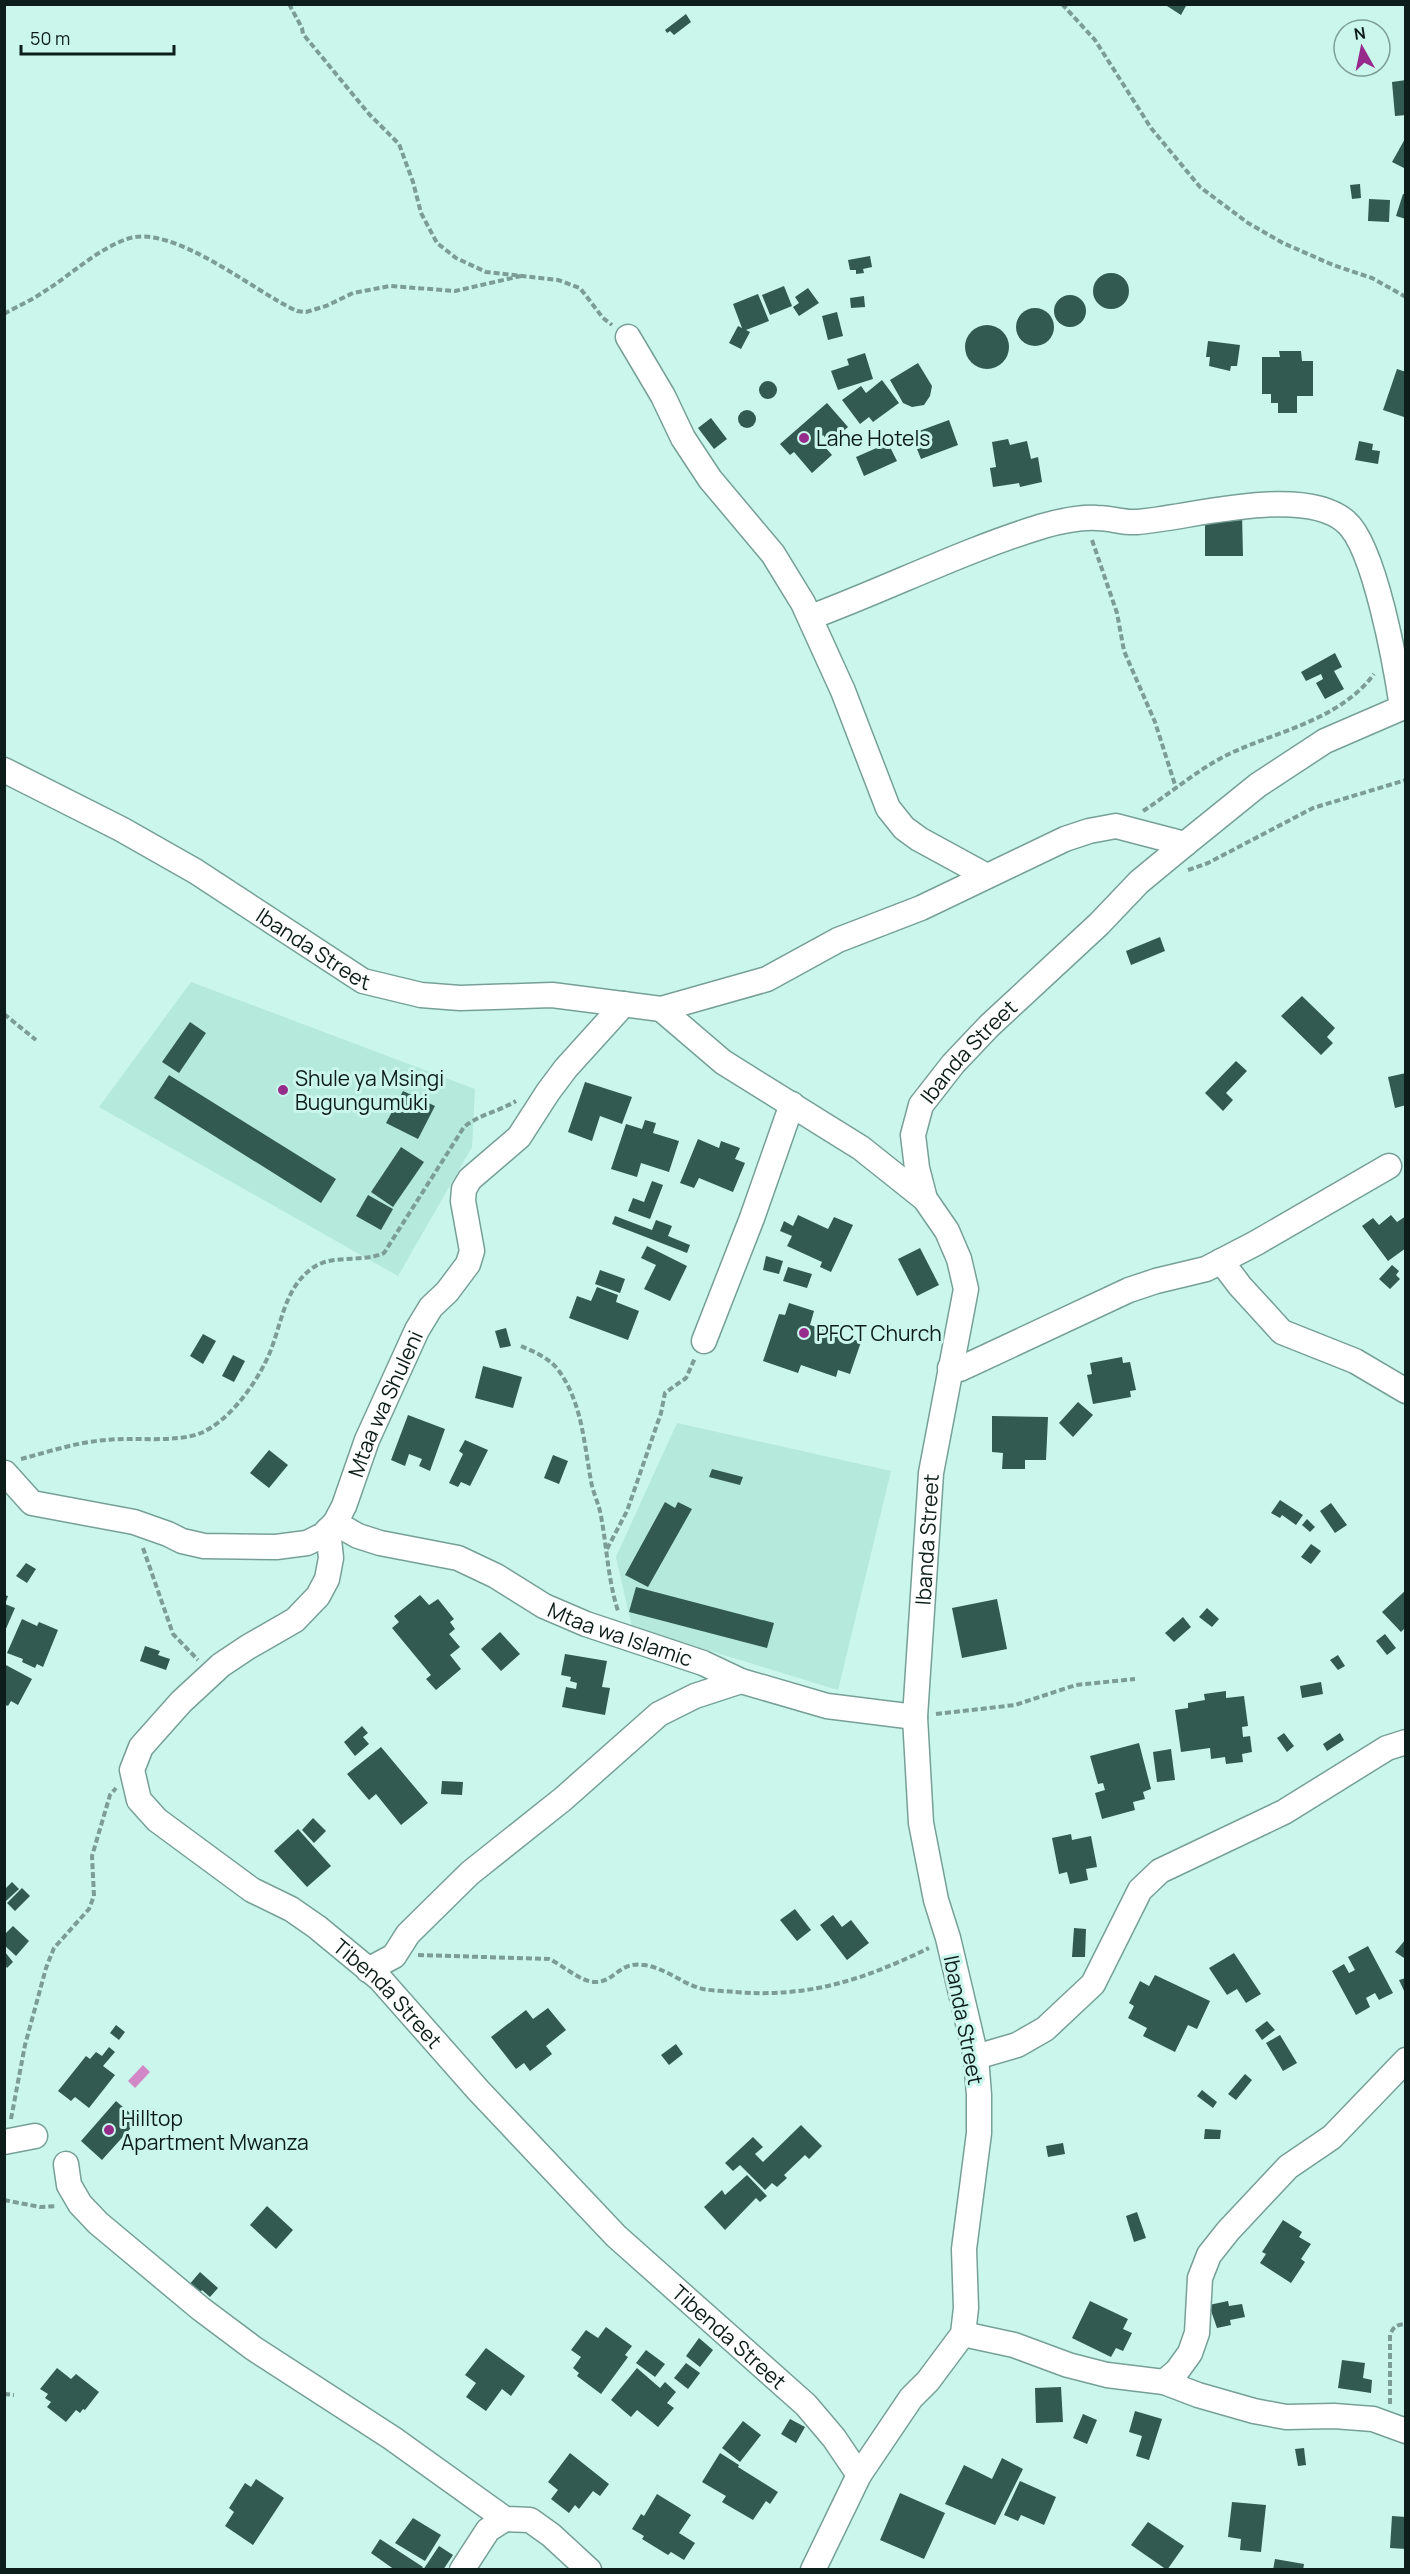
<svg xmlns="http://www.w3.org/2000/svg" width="1410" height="2574" font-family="Manrope,sans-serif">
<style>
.built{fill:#b4e9dc}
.water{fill:#d288c7}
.building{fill:#325a51}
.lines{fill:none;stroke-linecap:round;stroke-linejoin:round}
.minor-casing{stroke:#76a097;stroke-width:27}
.path{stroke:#7c9d95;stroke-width:4;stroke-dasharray:6 3;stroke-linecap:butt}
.minor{stroke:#fff;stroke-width:24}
.poi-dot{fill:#972b8c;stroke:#caf6eb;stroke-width:2}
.labels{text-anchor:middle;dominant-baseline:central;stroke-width:6;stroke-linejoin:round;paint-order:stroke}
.poi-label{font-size:21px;fill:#0d1e1a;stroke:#caf6eb;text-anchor:start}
.street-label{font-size:21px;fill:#0d1e1a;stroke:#caf6eb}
</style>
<rect width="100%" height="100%" fill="#caf6eb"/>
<g class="built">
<polygon points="191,982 475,1089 472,1147 398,1276 99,1107"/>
<polygon points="677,1423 891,1471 838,1690 632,1627 616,1557"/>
</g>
<polygon class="water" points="143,2065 150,2072 135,2088 128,2081"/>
<g class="building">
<polygon points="1168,4 1187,4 1181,15 1167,6"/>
<polygon points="686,14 691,22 674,35 670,31 667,33 665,30"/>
<polygon points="1406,80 1406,115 1395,116 1392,82"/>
<polygon points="1406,137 1406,169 1392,162"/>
<polygon points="1360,184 1361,198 1352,199 1350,185"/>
<polygon points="1403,194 1406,195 1406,219 1396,216"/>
<polygon points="1369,199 1390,200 1389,222 1368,221"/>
<polygon points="870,256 872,267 863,269 864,273 856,274 856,270 850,270 848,260"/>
<circle cx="1111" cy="291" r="18"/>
<polygon points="784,286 792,306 770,315 762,295"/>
<polygon points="808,288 819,303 799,316 793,307 799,303 795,297"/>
<polygon points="758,294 769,321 746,330 750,332 741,349 729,343 738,326 742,328 733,304"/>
<circle cx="1070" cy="311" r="16"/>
<polygon points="864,296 865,307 851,308 850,298"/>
<circle cx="1035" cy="327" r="19"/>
<polygon points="837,312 843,336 828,340 822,316"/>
<circle cx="987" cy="347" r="22"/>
<polygon points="1208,341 1240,345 1237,366 1231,366 1230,371 1209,366 1210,357 1206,357"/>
<polygon points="1279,351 1301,351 1302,361 1313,361 1313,396 1297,396 1297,413 1278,413 1278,403 1271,403 1271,394 1262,394 1262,357 1280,357"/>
<polygon points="865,353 873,379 838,390 831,371 849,365 847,359"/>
<polygon points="918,363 932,386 930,396 924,405 912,407 903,403 890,380"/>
<polygon points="1397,369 1406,372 1404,417 1383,410"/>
<polygon points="882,380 899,403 873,422 869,417 860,424 842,400 861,386 866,393"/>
<circle cx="768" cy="390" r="9"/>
<polygon points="827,403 848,427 830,443 823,435 819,440 832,455 812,473 794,452 790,455 780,444"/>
<circle cx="747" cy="419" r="9"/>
<polygon points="711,418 727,439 714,449 698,428"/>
<polygon points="949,420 958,445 921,459 911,434"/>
<polygon points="1008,439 1010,445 1027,441 1031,459 1038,457 1042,482 1020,487 1019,483 993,487 990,468 996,467 992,442"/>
<polygon points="1359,441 1373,444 1372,450 1380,451 1378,464 1355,460"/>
<polygon points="888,443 897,461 864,476 856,457"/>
<polygon points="1242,514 1243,556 1205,556 1205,515"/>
<polygon points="1335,653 1342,667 1334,671 1344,689 1325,699 1316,683 1323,679 1321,674 1306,681 1301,672"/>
<polygon points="1160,937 1165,951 1131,965 1126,951"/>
<polygon points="1302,996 1335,1028 1327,1037 1333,1043 1321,1055 1281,1016"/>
<polygon points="190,1022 206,1033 179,1073 162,1062"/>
<polygon points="1236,1061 1247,1071 1226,1093 1233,1100 1223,1111 1205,1093"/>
<polygon points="1406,1073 1406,1105 1395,1108 1388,1077"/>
<polygon points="169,1075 336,1179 321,1203 154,1098"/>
<polygon points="585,1082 632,1097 622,1124 600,1116 592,1141 568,1132"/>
<polygon points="403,1091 435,1106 418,1139 386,1123"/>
<polygon points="645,1120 656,1123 653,1133 679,1141 669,1172 641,1163 637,1177 611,1169 626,1124 642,1129"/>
<polygon points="698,1139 719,1148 721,1141 740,1148 735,1159 745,1163 733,1192 699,1178 694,1188 680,1183"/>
<polygon points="401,1147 424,1162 393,1207 371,1192"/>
<polygon points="652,1181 663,1185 650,1219 628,1211 633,1198 644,1202"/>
<polygon points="368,1195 393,1209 381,1230 356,1216"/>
<polygon points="798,1215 828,1229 834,1217 853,1225 831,1272 820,1267 822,1262 787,1246 792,1236 780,1231 784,1221 793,1226"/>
<polygon points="1391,1215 1397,1222 1406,1216 1406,1248 1388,1261 1362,1226 1373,1218 1379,1225"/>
<polygon points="615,1216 652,1230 656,1220 672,1226 668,1236 690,1245 687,1253 612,1224"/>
<polygon points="647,1246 687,1266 670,1301 644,1289 656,1265 641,1258"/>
<polygon points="920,1248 939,1285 917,1296 898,1259"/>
<polygon points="766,1256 783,1261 779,1274 763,1270"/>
<polygon points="1392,1265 1399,1271 1396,1275 1400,1279 1390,1289 1379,1279"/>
<polygon points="788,1267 812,1274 807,1288 783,1281"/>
<polygon points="600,1270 625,1279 620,1293 595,1284"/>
<polygon points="597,1287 618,1295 616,1302 639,1311 628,1340 569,1318 577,1296 591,1301"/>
<polygon points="789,1303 814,1311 810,1325 861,1342 850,1374 838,1370 836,1377 801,1365 798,1373 763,1361 779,1314 785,1315"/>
<polygon points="506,1328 511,1346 500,1348 495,1331"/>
<polygon points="203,1334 216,1341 203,1364 190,1356"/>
<polygon points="233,1355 245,1361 234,1382 222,1376"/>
<polygon points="1122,1357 1123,1363 1130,1362 1136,1390 1130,1391 1131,1397 1093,1404 1087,1375 1092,1374 1090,1363"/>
<polygon points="483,1366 522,1377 513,1408 475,1398"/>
<polygon points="1078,1402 1093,1415 1073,1437 1059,1423"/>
<polygon points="408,1415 445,1429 430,1471 419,1466 422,1459 409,1454 405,1466 391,1460"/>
<polygon points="992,1416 1048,1417 1046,1460 1025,1460 1025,1469 1002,1469 1003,1453 992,1452"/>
<polygon points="465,1440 488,1450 470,1486 461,1482 458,1487 449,1483 463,1454 459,1451"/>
<polygon points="269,1450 288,1465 269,1488 250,1473"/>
<polygon points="553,1455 568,1461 559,1484 544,1478"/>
<polygon points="712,1469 743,1477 740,1485 709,1477"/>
<polygon points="1280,1500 1303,1515 1296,1525 1282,1515 1280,1518 1271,1513"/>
<polygon points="665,1502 675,1508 678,1502 692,1509 648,1587 625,1575"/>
<polygon points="1331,1503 1347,1525 1335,1533 1320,1511"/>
<polygon points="1307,1519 1315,1527 1310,1532 1302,1525"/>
<polygon points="1311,1544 1321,1551 1311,1564 1301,1557"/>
<polygon points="26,1563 36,1569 27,1583 16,1576"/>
<polygon points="636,1587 774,1623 767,1648 629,1612"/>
<polygon points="1406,1590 1406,1627 1401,1632 1382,1612"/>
<polygon points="4,1595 8,1596 5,1604 15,1608 5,1631"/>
<polygon points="420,1595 429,1605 438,1599 454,1619 450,1622 455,1629 449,1634 460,1647 450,1655 461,1669 436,1690 426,1679 431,1675 392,1628 399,1622 394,1616"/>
<polygon points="997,1599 1007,1649 962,1658 952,1608"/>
<polygon points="1207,1608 1219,1619 1212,1627 1199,1617"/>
<polygon points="1183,1617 1191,1627 1174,1642 1165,1633"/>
<polygon points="22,1619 37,1626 39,1622 58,1630 43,1667 37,1664 35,1668 22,1662 23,1659 7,1653"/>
<polygon points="500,1632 520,1654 501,1671 481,1649"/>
<polygon points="1385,1634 1396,1648 1387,1655 1376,1641"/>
<polygon points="145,1646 160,1651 158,1655 170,1659 166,1670 140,1661"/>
<polygon points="565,1654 607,1661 602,1687 610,1688 605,1715 562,1707 566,1687 576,1689 577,1683 570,1681 571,1677 561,1675"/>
<polygon points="1338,1655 1345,1666 1338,1670 1330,1660"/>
<polygon points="4,1664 32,1679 18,1705 11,1701 8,1706 4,1704"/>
<polygon points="1321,1682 1323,1694 1302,1698 1300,1686"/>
<polygon points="1226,1691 1226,1698 1244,1696 1248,1726 1242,1727 1243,1737 1250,1736 1252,1752 1242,1754 1243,1762 1226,1764 1225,1757 1211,1759 1210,1748 1181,1752 1175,1710 1188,1708 1188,1703 1205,1700 1204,1694"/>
<polygon points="362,1726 368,1733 363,1737 369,1744 355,1756 344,1742"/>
<polygon points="1284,1733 1294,1746 1287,1752 1277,1738"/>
<polygon points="1340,1733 1344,1740 1327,1751 1323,1744"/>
<polygon points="1139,1743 1151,1789 1143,1792 1145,1799 1133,1802 1135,1810 1102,1819 1095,1793 1105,1790 1103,1783 1098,1784 1090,1756"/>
<polygon points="381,1747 428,1803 401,1825 376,1794 369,1800 347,1774"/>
<polygon points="1171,1749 1175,1780 1157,1782 1153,1752"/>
<polygon points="442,1781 463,1782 462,1795 441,1794"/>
<polygon points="313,1818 326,1831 314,1843 302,1830"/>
<polygon points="298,1829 331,1866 307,1887 274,1851"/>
<polygon points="1071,1834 1072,1840 1091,1836 1097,1867 1086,1869 1088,1880 1070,1884 1067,1872 1059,1874 1052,1838"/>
<polygon points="12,1882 19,1889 6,1901 5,1889"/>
<polygon points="22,1888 30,1896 15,1911 7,1903"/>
<polygon points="795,1909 811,1930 797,1941 780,1920"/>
<polygon points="833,1915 842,1927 851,1920 869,1943 847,1960 820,1925"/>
<polygon points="13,1926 29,1941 16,1956 4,1945 4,1935"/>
<polygon points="1074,1928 1086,1929 1085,1957 1072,1957"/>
<polygon points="1406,1939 1406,1956 1404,1958 1395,1952"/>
<polygon points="1368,1946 1393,1993 1379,2000 1375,1993 1366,1998 1370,2007 1356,2015 1332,1971 1344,1964 1349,1973 1355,1970 1348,1957"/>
<polygon points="5,1952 13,1962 7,1968 5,1965"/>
<polygon points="1234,1953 1261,1994 1246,2003 1237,1989 1227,1995 1209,1968"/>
<polygon points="1155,1975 1210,2001 1197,2029 1188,2025 1175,2052 1143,2036 1147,2028 1128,2018 1134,2006 1129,2003 1140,1981 1149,1986"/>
<polygon points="1406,1978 1406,1995 1399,1980"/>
<polygon points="548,2008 566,2030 546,2046 552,2054 530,2071 524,2063 516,2069 491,2037 526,2010 533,2019"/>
<polygon points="1267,2021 1275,2030 1262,2040 1255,2030"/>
<polygon points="116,2025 125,2032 119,2040 110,2033"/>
<polygon points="1280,2035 1297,2063 1283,2071 1266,2043"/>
<polygon points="676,2044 683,2054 669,2065 661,2055"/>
<polygon points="109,2047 115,2052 103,2066 115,2075 89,2108 75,2097 71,2101 58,2091 86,2056 90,2059 96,2052 102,2056"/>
<polygon points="1245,2074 1252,2080 1236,2100 1228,2094"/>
<polygon points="1202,2090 1217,2102 1213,2108 1197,2096"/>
<polygon points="116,2101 138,2120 102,2160 81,2141"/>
<polygon points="801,2125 822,2146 809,2159 805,2155 784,2175 787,2178 777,2187 772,2183 765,2190 740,2165 733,2171 725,2163 753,2137 763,2147 755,2154 763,2162"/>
<polygon points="1205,2129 1221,2130 1220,2139 1204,2139"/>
<polygon points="1063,2143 1065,2154 1048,2157 1046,2146"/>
<polygon points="747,2175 767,2196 760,2202 756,2198 725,2230 704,2207 722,2190 725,2195"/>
<polygon points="267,2206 293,2230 276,2249 250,2225"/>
<polygon points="1137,2212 1146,2238 1134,2242 1126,2216"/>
<polygon points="1283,2220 1302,2232 1299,2237 1311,2244 1301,2259 1305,2262 1291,2283 1260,2263 1266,2254 1262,2252"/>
<polygon points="200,2272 218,2288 210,2297 202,2290 199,2294 188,2286"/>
<polygon points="1090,2301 1128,2319 1123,2329 1132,2333 1123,2351 1116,2348 1111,2357 1072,2338"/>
<polygon points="1228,2301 1229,2306 1242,2304 1245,2317 1230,2320 1231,2325 1217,2328 1209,2305"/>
<polygon points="606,2327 632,2346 625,2355 628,2357 601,2394 577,2376 579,2373 573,2368 581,2357 571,2350 586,2330 598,2338"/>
<polygon points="699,2338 713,2350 700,2367 686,2356"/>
<polygon points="486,2348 525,2376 511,2396 502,2389 486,2411 466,2397 476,2383 465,2375"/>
<polygon points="646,2350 665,2364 655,2377 636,2363"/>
<polygon points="1342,2360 1365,2363 1363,2378 1372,2380 1371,2393 1338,2388"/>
<polygon points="686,2363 700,2373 688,2389 674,2378"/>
<polygon points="57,2368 71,2379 76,2374 99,2392 85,2410 83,2409 80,2413 76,2410 66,2422 47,2407 51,2402 45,2398 48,2394 40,2389"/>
<polygon points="637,2368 660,2388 665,2382 676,2392 667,2403 674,2408 658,2427 637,2410 631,2417 611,2400"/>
<polygon points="1061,2387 1063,2422 1036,2423 1035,2388"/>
<polygon points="1135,2411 1162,2419 1149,2460 1136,2456 1142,2436 1129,2432"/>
<polygon points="1083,2414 1097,2420 1087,2444 1073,2438"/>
<polygon points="790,2419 805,2427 796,2443 781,2434"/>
<polygon points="743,2421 761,2435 740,2462 722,2448"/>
<polygon points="1304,2448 1306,2465 1298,2466 1295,2449"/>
<polygon points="570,2453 609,2484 600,2496 593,2491 579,2509 575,2505 569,2513 551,2499 558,2490 548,2482"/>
<polygon points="720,2453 739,2465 738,2467 778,2492 770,2504 766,2501 753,2520 722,2502 726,2496 702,2482"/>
<polygon points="1002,2458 1023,2469 995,2525 945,2504 964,2465 992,2479"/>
<polygon points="256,2479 284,2498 253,2545 225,2526 234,2512 229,2508 245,2483 251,2487"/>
<polygon points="1020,2481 1056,2497 1044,2525 1021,2515 1018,2521 1004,2515"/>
<polygon points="900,2493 945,2513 924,2559 880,2540"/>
<polygon points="657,2494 691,2515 679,2533 695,2543 684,2560 671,2552 668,2555 642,2539 644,2536 632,2529 641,2514 644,2516"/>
<polygon points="1232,2502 1266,2505 1261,2552 1240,2550 1241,2539 1228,2537"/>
<polygon points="1392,2516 1406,2517 1406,2549 1390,2548"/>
<polygon points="413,2518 441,2535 425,2561 395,2543"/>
<polygon points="1148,2522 1184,2546 1167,2570 1131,2545"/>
<polygon points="380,2539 423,2567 421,2570 395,2570 371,2553"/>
<polygon points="439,2546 453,2555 443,2570 423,2570"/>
<polygon points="1275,2559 1304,2564 1303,2570 1273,2570"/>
</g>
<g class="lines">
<defs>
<g id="minor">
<polyline points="628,337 663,396 683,438 710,479 773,554 803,603 843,691 888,808 904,828 919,839 985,875"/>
<path d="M811 617C889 588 964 550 1043 526 1061 521 1079 517 1097 518 1111 518 1123 523 1137 522 1190 518 1304 484 1346 522 1375 547 1396 667 1402 707"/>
<path id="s1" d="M4 770 121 829 195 871 363 981 421 995 460 998 552 995 661 1009 767 979 838 940 921 908 1065 839 1089 831 1116 826 1185 844"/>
<polyline points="661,1009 723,1062 861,1148 925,1199"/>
<polyline points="1221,1261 1240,1286 1282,1332 1355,1361 1406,1391"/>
<polyline points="704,1341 752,1218 792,1104"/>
<polyline points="950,1368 960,1369 1129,1290 1156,1281 1206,1269 1256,1243 1389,1166"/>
<path id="s2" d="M5 1473 32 1503 134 1522 168 1534 182 1541 204 1546 276 1547 307 1543 323 1535 335 1523 344 1506 367 1440 417 1330 431 1307 447 1292 468 1264 472 1251 463 1201 464 1189 470 1179 519 1137 548 1092 566 1068 624 1004"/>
<path id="s3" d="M335 1523 358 1536 380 1543 458 1558 496 1576 544 1606 586 1624 703 1663 741 1681 827 1706 915 1717"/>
<path id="s4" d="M328 1530 331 1558 327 1579 318 1596 295 1620 248 1647 221 1665 181 1702 141 1747 132 1770 139 1800 157 1820 252 1890 291 1909 317 1927 380 1979 478 2090 616 2236 806 2405 834 2438 859 2475"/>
<polyline points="368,1970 394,1956 408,1934 470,1873 563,1799 659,1714 695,1696 741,1681"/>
<polyline points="976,2057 1017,2045 1045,2029 1093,1984 1140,1890 1160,1871 1284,1812 1387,1748 1406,1742"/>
<polyline points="4,2142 35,2136"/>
<polyline points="66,2164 69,2185 80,2204 98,2223 201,2309 253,2348 392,2438 505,2519 530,2520 551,2535 589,2570"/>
<polyline points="963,2334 1014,2345 1068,2365 1107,2375 1164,2382 1198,2395 1254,2411 1286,2417 1334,2416 1373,2419 1406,2431"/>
<polyline points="1164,2382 1177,2371 1190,2353 1197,2333 1200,2278 1209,2255 1228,2231 1288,2167 1332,2137 1406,2060"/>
<polyline points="462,2570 488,2530 505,2519"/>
<path id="s5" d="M813 2570 859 2475 911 2398 928 2381 963 2334 966 2308 964 2249 979 2133V2095L976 2057 948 1938 936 1900 921 1823 915 1717 931 1473 966 1289 959 1259 947 1231 925 1199 917 1168 913 1135 921 1105 953 1064 989 1026 1099 924 1139 882 1185 844 1258 785 1325 741 1406 706"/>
</g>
</defs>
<use href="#minor" class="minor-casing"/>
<g class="path">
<polyline points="289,4 302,28 303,34 369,114 399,144 413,182 421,213 437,243 456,258 486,272 558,280 580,288 603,318 612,325"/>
<polyline points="1062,4 1095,40 1151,128 1200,187 1248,223 1283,243 1333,265 1372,278 1406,297"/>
<path d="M4 314C18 306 32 300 45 291 72 274 96 250 127 239 173 223 253 291 297 311L306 312 326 306 353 293 390 286 455 291 521 276"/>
<polyline points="1092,540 1117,613 1124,651 1155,722 1176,788"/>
<path d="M1143 811C1171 793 1197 770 1227 755 1276 731 1339 721 1374 674"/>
<polyline points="1188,870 1208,863 1313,808 1406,780"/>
<polyline points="4,1014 36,1040"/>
<path d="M521 1346C534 1352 550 1358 559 1371 582 1403 584 1443 591 1481 593 1493 599 1504 601 1516 607 1548 608 1580 618 1611"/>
<path d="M21 1459C48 1452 77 1442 106 1440 133 1437 176 1443 201 1433 228 1421 252 1389 265 1363 282 1331 281 1289 314 1267 334 1254 362 1263 384 1253L464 1127C480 1114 498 1112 516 1101"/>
<polyline points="143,1548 173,1634 198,1660"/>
<polyline points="607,1549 627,1511 661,1413 665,1393 686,1378 695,1358"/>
<polyline points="936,1714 1015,1705 1076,1685 1135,1679"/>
<path d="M418 1955 549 1959C563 1965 579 1981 594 1982 615 1983 618 1961 644 1965 666 1968 682 1984 703 1989 713 1991 725 1991 735 1992 809 1998 863 1980 929 1948"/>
<polyline points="11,2119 25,2045 46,1968 54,1948 89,1909 94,1896 92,1856 110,1795 116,1788"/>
<polyline points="4,2200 40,2207 57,2206"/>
<polyline points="4,2394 14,2395"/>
<path d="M1390 2404V2335C1393 2327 1397 2324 1406 2324"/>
</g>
<use href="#minor" class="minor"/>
</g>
<g class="poi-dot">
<circle cx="804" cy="438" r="6"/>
<circle cx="283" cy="1090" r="6"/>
<circle cx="804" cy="1333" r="6"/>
<circle cx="109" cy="2130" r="6"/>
</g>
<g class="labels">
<g class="poi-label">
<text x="816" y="438">Lahe Hotels</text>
<text x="295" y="1078">Shule ya Msingi<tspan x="295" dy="24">Bugungumuki</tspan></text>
<text x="816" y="1333">PFCT Church</text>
<text x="121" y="2118">Hilltop<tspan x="121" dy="24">Apartment Mwanza</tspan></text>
</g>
<g class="street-label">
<text stroke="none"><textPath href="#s1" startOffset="358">Ibanda Street</textPath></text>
<text stroke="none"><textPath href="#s5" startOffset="1606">Ibanda Street</textPath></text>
<text stroke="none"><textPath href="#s2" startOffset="486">Mtaa wa Shuleni</textPath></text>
<text stroke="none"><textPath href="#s5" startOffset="1084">Ibanda Street</textPath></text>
<text stroke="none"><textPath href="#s3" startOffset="309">Mtaa wa Islamic</textPath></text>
<text stroke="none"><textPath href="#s4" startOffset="676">Tibenda Street</textPath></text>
<text transform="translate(964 2020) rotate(79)">Ibanda Street</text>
<text stroke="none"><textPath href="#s4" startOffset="1161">Tibenda Street</textPath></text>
</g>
</g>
<rect width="1410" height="2574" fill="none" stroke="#0d1e1a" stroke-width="12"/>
<g transform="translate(1362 48) rotate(351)"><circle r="28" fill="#caf6eb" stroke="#7ea097" stroke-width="1.5"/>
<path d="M0-4.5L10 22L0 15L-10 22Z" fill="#972b8c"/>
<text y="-9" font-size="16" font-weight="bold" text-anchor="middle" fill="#0d1e1a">N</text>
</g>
<path d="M21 45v9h153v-9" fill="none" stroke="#0d1e1a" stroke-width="3"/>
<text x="30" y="45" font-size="18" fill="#0d1e1a" stroke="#caf6eb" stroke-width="4.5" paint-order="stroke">50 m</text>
</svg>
